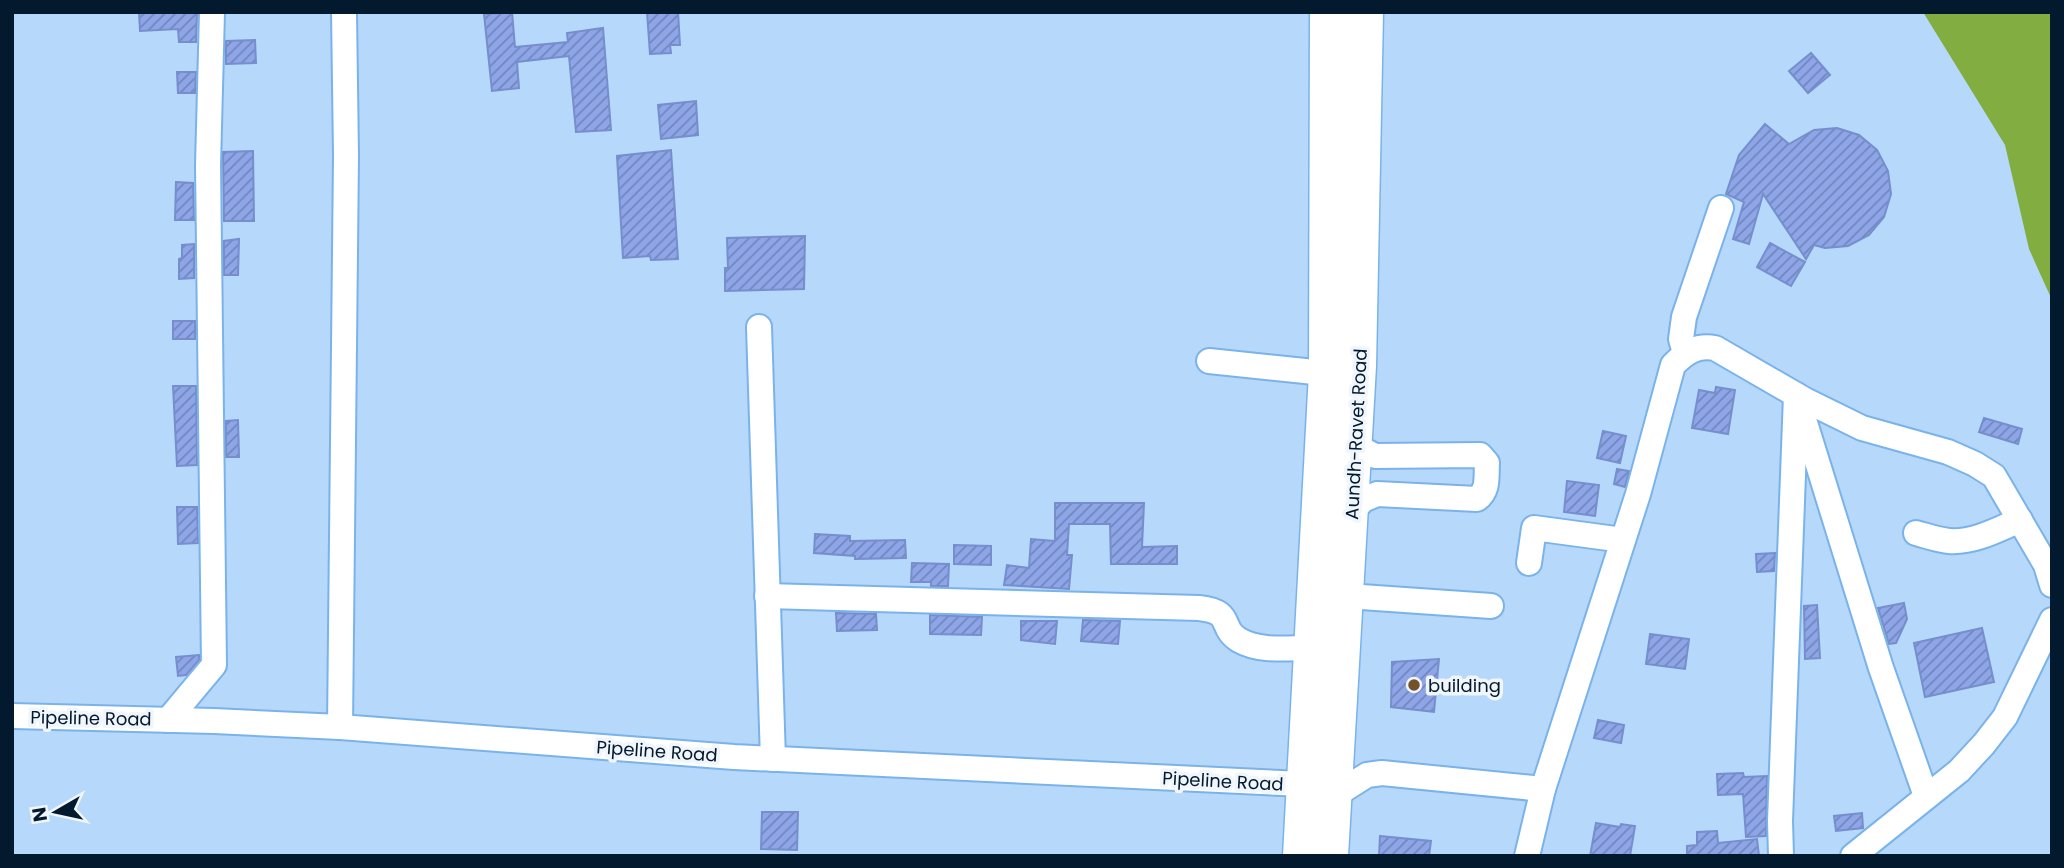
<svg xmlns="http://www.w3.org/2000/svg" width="2064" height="868" font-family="Poppins,sans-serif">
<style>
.water{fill:#82ae41}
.building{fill:url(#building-hatch);stroke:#768ecd;stroke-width:2}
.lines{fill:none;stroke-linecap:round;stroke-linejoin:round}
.minor-casing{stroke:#7ab3ea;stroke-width:28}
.major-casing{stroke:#7ab3ea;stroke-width:33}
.minor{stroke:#fff;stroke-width:24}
.major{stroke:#fff;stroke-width:30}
.poi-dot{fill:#735129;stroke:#f0f6fc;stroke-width:2.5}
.labels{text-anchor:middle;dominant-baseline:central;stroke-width:7;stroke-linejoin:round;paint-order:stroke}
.street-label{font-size:18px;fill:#03192e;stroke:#f0f6fc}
.poi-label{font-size:18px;fill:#03192e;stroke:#f0f6fc;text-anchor:start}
</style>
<defs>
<pattern id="building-hatch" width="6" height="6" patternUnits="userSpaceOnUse" patternTransform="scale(1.75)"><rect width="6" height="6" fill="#8ea6e8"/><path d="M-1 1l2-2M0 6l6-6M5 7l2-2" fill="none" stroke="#7286bc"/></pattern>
</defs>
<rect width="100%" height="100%" fill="#b6d8fa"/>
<polygon class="water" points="1923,12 2052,12 2052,300 2029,249 2005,145"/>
<g class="building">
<polygon points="139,12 197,12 196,42 179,42 178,29 140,31"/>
<polygon points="512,12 515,47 568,42 567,33 603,28 611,130 576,132 569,56 517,62 519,88 492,91 484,14"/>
<polygon points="647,12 678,12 680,45 670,45 671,53 650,54"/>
<polygon points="255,40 256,63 226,64 226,41"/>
<polygon points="1811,53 1830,75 1808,93 1789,71"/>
<polygon points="177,72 196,72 195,93 178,93"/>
<polygon points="696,101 698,135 661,139 658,105"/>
<polygon points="1765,124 1789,144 1814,130 1837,128 1859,135 1877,150 1888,171 1891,194 1884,217 1869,235 1848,246 1825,248 1814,245 1806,259 1763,194 1749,244 1733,239 1744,202 1726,194 1739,155"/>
<polygon points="671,150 678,259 651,260 650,256 623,258 617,156"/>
<polygon points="253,151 254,221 224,221 223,152"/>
<polygon points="176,182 193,183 194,220 175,220"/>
<polygon points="805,236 804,289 725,291 725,268 728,268 727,238"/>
<polygon points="239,239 238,275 224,275 224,241"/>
<polygon points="1770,243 1805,262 1791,286 1757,267"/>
<polygon points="194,244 194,278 179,279 179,259 182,258 182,245"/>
<rect x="173" y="321" width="22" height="18"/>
<polygon points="173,386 196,386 197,465 177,466"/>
<polygon points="1716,387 1735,390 1728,434 1692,428 1699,390 1715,393"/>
<polygon points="1984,418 2022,429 2018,444 1979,432"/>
<polygon points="238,420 239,457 226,457 226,421"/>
<polygon points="1603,431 1626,436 1620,463 1597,458"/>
<polygon points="1617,469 1629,471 1625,487 1614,484"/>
<polygon points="1567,481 1599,485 1595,516 1564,512"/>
<polygon points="1055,503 1144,503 1142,547 1177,546 1177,564 1111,564 1110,524 1069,524 1067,555 1072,555 1069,589 1004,585 1007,565 1029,568 1031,539 1055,541"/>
<polygon points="177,507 197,507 198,543 178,544"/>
<polygon points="815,534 850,536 850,541 905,540 906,558 855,559 855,556 814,553"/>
<polygon points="954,545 991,546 991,565 954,564"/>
<polygon points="1775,553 1774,571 1757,572 1756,554"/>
<polygon points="912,563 949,564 948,586 931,586 931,582 911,582"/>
<polygon points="1904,603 1907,619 1896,643 1889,644 1878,608"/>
<polygon points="1817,605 1820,658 1805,659 1804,606"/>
<polygon points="836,613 876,614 877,630 837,631"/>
<polygon points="930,615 982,617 981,635 930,634"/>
<polygon points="1083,620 1120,621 1118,644 1081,641"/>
<polygon points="1021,621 1057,621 1055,644 1021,640"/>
<polygon points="1982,628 1994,682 1925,697 1914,643"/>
<polygon points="1650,634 1689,639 1685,669 1646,664"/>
<polygon points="199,655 199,660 186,675 178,676 176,657"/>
<polygon points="1439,659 1434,712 1391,707 1392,662"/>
<polygon points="1598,720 1624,725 1621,743 1594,738"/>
<polygon points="1743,773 1744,777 1767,776 1766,836 1746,837 1743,794 1718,795 1717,774"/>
<polygon points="762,812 798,812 797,850 761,849"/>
<polygon points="1862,813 1863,828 1836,831 1834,816"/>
<polygon points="1596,823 1620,827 1621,824 1635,826 1630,856 1590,856"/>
<polygon points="1717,831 1718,843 1757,839 1759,856 1687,856 1687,846 1697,845 1697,832"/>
<polygon points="1380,836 1431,841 1429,856 1379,856"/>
</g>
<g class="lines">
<defs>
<g id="minor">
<polyline points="759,327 773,759"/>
<polyline points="1685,353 1681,339 1684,317 1721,208"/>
<polyline points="1209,361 1324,373"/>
<polyline points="1802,413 1881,668 1926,796"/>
<path d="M1352 512 1363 500 1377 494 1477 499C1489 490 1486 477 1487 463L1480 455 1375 456 1356 446"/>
<path d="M1916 533C1927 536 1938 540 1949 541 1974 543 1999 529 2020 520"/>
<polyline points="1529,563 1534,528 1623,540"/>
<path d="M767 596 1199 608C1235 612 1218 627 1239 640 1260 652 1287 648 1309 648"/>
<polyline points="1347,596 1491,606"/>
<polyline points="12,716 214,721 340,727 734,757 1302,784"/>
<polyline points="168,720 214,665 208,165 212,12"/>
<polyline points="340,727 346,156 344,12"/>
<polyline points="1337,794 1367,775 1382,773 1543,789"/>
<polyline points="1315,856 1343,365 1350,12"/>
<path d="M1527 856 1543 789 1638 494 1673 365C1686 352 1696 345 1715 348L1805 400 1862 428 1948 452 1975 464 1994 476 2046 565 2052 585"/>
<polyline points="1781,856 1780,821 1796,395"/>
<polyline points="1853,856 1959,771 1984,744 2005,717 2052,620"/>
</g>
<g id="major">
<polyline points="1298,856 1324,373 1325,12"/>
<polyline points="1333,856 1361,366 1368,12"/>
</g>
</defs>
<use href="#minor" class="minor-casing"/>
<use href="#major" class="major-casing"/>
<use href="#minor" class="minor"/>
<use href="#major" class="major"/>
</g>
<circle class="poi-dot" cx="1414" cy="685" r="7"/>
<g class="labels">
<g class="street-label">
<text transform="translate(1356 434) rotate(-87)">Aundh-Ravet Road</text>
<text transform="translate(91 718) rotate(1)">Pipeline Road</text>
<text transform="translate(657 751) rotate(4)">Pipeline Road</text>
<text transform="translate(1223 781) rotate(3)">Pipeline Road</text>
</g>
<g class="poi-label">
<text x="1428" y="685">building</text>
</g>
</g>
<rect width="2064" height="868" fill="none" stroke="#03192e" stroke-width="28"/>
<g transform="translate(56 812) rotate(261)" stroke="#f0f6fc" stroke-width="5" paint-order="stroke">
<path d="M0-5L12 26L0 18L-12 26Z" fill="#03192e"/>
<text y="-10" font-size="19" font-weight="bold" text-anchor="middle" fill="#03192e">N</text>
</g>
</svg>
